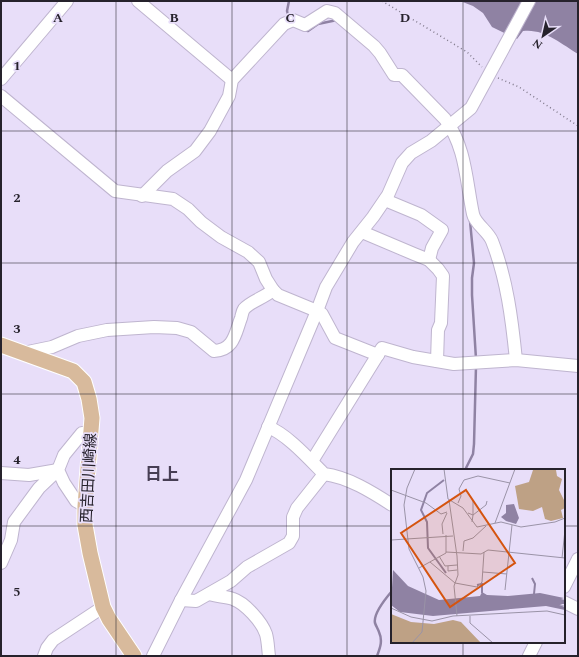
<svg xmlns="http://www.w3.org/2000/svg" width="579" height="657" font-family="Spectral,'Noto Sans JP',serif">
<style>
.water{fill:#8f82a3}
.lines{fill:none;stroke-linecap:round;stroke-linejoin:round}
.stream{stroke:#8f82a3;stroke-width:2.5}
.minor-casing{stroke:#bfb5cf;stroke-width:14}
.major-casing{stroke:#fff;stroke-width:17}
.path{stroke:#827b8d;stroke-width:1.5;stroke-dasharray:1 3;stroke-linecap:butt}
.minor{stroke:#fff;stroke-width:12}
.major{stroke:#d8ba9c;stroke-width:15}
.grid{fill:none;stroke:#26222c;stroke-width:1;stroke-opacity:0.55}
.labels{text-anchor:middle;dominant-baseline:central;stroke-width:3.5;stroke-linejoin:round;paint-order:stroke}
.street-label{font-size:15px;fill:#26222c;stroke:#e8def9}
.quarter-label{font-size:17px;font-weight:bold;fill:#473e54;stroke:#e8def9}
.inset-river{fill:none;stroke:#8f82a3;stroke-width:2}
.inset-road{fill:none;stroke:#9a93a7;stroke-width:1}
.view{fill:#d5540f;fill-opacity:0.15;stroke:#d5540f;stroke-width:2}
.inset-edge{fill:none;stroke:#26222c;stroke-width:2}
.grid-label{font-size:13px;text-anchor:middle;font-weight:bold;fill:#26222c;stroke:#e8def9;stroke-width:3.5;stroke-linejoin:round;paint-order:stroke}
</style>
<rect width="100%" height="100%" fill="#e8def9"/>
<path class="water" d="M460 1H578V54C562 44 543 28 523 31L517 39 492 27 483 13 473 6Z"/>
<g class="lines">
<g class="stream">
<polyline points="289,18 287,11 289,1"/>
<polyline points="305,30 308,31 318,24 337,20"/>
<polyline points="470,221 474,263 472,278 472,295 476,359"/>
<polyline points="465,470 473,454 474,444 476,366"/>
<path d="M377 656C380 648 383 641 379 632 378 629 376 626 375 623 373 614 386 598 392 591"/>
</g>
<defs>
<g id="minor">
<polyline points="138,1 232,80"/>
<polyline points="1,79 67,1"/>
<polyline points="1,96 115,191 173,199 188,209 201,222 221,237 248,252 259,262 266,279 273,290 278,295 317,311 322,314 335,338 378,355"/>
<path d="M142 196 167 171 195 151 210 131 229 96 232 80 284 24 293 20 305 25 327 11 335 13 374 46 380 53 394 75H402L445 119C466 147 466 181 473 214 475 224 488 231 492 241 507 279 512 320 516 360"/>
<polyline points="385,200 421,215 442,230 432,248 429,260"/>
<polyline points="362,232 414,254 429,260 438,269 443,276 441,323 438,330 437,361"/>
<path d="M23 353 52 347 78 336 107 330 154 327 177 328 191 332 214 351C234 350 235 334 241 318 242 315 242 312 244 309 251 301 264 298 273 290"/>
<path d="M268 427C287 434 310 460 324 474 348 477 372 492 392 505"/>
<polyline points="312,461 382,348 413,357 454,364 516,360 578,366"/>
<polyline points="1,473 29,475 58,470 39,488 14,522 11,540 1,563"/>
<polyline points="85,506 76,501 64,483 58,470 64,455 82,433 91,433"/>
<polyline points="564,587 578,559"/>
<path d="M209 594C217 597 225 596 233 599 245 603 262 622 266 634 268 641 268 649 269 656"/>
<polyline points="181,600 196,601 231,581 247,567 289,543 293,536 293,517 297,508 324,474"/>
<polyline points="564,602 578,609"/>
<polyline points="44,656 47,648 53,640 103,607"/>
<polyline points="153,656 181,600 246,480 317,311 326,287 353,242 373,217 388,195 402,163 411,153 431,141 471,108 529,1"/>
<polyline points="529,656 536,642"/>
</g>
<polyline id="major" points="1,345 73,371 84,382 89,399 92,418 85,506 85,525 90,553 103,607 109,619 134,656"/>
</defs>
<use href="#minor" class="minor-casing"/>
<use href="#major" class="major-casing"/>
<g class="path">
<polyline points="382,1 467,52 482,67"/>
<polyline points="498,78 519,87 578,126"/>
</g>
<use href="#minor" class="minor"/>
<use href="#major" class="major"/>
</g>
<path class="grid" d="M116 1V656M232 1V656M347 1V656M463 1V470M1 131H578M1 263H578M1 394H578M1 526H392M564 526H578M463 642V656"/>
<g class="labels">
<g class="street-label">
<text transform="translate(89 478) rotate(-87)">西吉田川崎線</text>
</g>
<g class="quarter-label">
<text x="162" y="475">日上</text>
</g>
</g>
<g transform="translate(391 469)">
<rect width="174" height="174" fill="#e8def9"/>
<path d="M167 0 165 1 166 7 171 10 168 21 174 33V39L170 41 172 49 160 52 154 50 151 38 142 42 128 40 124 17 138 13 142 1ZM0 145 20 153 43 155 62 151 70 153 90 174H0Z" fill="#bea185"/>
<path d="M123 35 128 49 125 55 115 52 110 48 115 44V36ZM2 101 17 117 48 131 89 127 91 123 96 126 117 127 149 124 173 129 170 130 174 131V135H169L174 137 168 136 174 138V141L155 137 42 147 9 143 0 136Z" fill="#8f82a3"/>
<path class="inset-river" d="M53 11 36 24 30 41 36 53 37 79 55 104M141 109 144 115 143 125M86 116 91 115V124"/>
<path class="inset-road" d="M53 0 57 30 72 39 86 58 110 53 130 58 164 53 174 49M0 21 35 34 50 45 56 43M58 31 66 87 67 106 63 117 66 147M82 31V46L95 36 96 32M67 34 70 27 68 20 73 11 87 7 119 14M77 44 82 46 81 53M104 54 124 0M52 65 51 55 56 44M0 71 62 67M72 82 73 72 82 69 95 57M55 83 90 85 97 81 174 89M48 87 54 97 66 96M171 89 174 61M39 93 64 114 86 118 91 113 93 83M57 97V102L66 101M28 99 55 84V66M92 103 116 105M114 121 121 56M0 139 20 148 41 152 62 147 156 142 174 146M79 147V154L102 174M21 174 31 163 35 122 32 108 18 80 13 36 16 19 24 0"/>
<path class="view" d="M75 21 124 94 59 138 10 64Z"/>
<rect width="174" height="174" class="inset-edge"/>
</g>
<g class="grid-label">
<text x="58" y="22">A</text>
<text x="174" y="22">B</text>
<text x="290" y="22">C</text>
<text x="405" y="22">D</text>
<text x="17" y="70">1</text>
<text x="17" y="202">2</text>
<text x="17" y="333">3</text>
<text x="17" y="464">4</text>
<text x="17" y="596">5</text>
</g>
<rect width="579" height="657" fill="none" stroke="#26222c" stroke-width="4"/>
<g transform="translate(543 36) rotate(214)" stroke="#e8def9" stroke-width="3" paint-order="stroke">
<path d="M0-3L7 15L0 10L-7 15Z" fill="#26222c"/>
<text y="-6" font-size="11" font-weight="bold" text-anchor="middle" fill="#26222c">N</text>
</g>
</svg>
